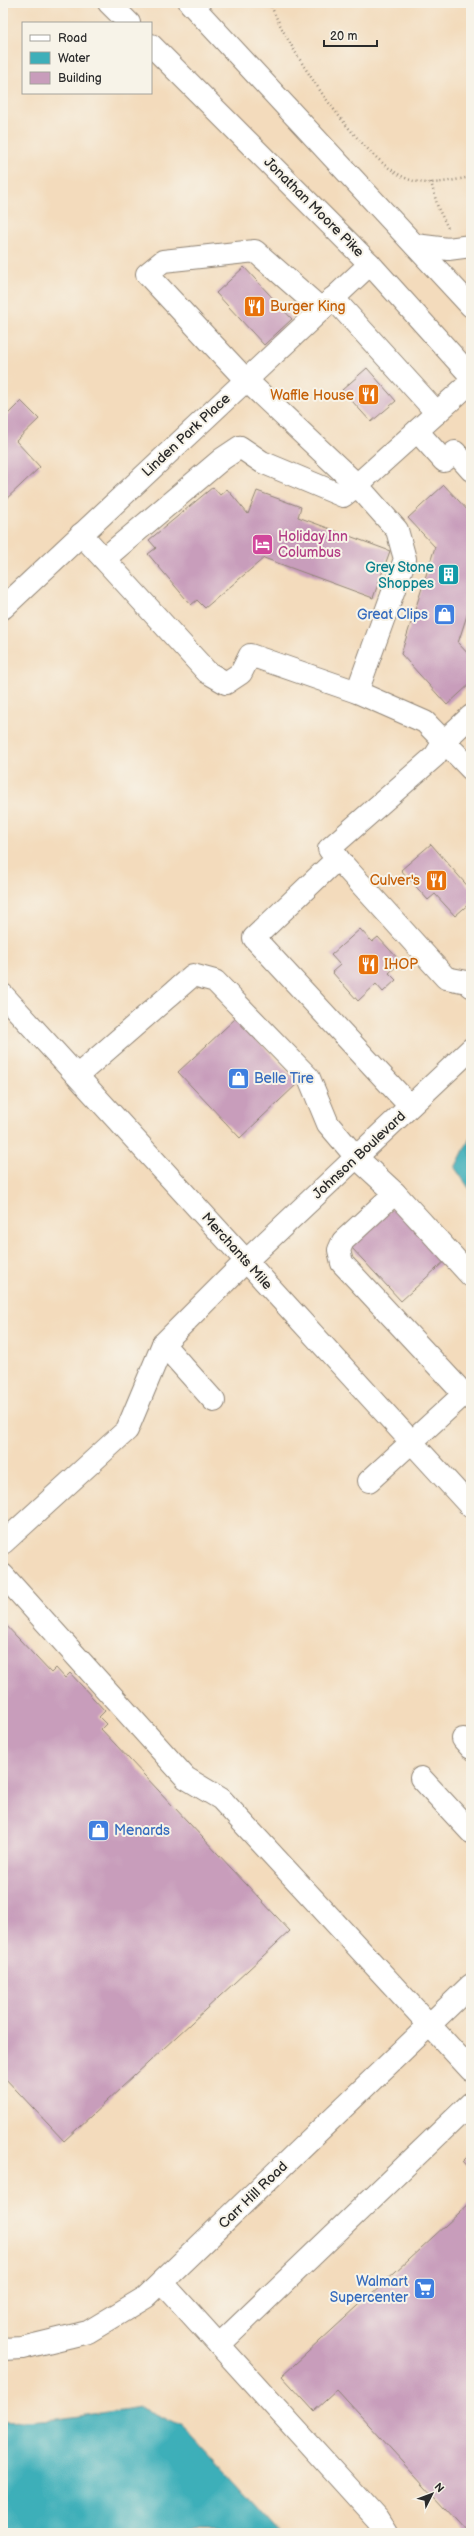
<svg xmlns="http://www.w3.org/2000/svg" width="474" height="2536" font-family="'Balsamiq Sans',sans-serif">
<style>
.water{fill:#3eafb9;stroke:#346d72}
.building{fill:#c89dbb}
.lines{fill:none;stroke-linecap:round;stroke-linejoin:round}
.minor-casing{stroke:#8f8374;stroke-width:24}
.highway-casing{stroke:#8f8374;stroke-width:24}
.path{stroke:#8f8374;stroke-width:2.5;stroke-dasharray:1 3;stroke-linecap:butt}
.minor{stroke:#fff;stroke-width:22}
.highway{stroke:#fff;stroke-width:22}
.labels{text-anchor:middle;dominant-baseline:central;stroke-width:4;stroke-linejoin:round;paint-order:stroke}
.street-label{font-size:14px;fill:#2b2b2b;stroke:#f7f3e8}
.food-label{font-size:14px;fill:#c56008;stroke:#f7f3e8;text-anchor:start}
.hotel-label{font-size:14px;fill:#b23c85;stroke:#f7f3e8;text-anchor:start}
.culture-label{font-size:14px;fill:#0d838f;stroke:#f7f3e8;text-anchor:end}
.shop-label{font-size:14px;fill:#366cbe;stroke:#f7f3e8;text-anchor:end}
</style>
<rect width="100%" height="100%" fill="#f7f3e8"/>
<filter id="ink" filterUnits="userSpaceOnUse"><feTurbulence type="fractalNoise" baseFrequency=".025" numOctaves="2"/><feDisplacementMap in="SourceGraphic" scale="8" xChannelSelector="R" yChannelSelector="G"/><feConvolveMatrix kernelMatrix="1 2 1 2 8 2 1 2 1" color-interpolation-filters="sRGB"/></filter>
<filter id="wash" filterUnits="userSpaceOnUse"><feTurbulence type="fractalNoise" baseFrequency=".012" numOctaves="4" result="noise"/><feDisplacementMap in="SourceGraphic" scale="16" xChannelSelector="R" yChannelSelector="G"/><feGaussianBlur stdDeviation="0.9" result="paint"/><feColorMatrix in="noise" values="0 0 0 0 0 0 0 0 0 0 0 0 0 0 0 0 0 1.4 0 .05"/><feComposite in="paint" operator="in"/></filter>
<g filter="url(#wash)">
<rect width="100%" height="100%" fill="#f3dbbc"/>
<g class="water">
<polygon points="471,1136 471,1191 455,1168"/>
<polygon points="141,2407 183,2427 279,2533 3,2533 3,2422 58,2419"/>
</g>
<g id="blocks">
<g class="building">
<polygon points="244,267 292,319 264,345 216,293"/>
<polygon points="367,368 396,401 371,422 342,390"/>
<polygon points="21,401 39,419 16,441 40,467 3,502 3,419"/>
<polygon points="444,485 471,514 471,603 458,643 471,657 471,683 447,705 401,654 435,547 408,518"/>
<polygon points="213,487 220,495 227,489 248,514 257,491 301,507 298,517 390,551 373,598 264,558 205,608 197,600 191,605 148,554 156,548 149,540"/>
<polygon points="431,844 471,890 471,902 455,916 435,894 428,900 401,870"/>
<polygon points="360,929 372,942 378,937 401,962 389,973 396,980 383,992 376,984 358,1001 332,972 340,965 331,955"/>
<polygon points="236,1018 298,1083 240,1138 178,1072"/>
<polygon points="397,1204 448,1258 401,1301 351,1247"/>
<polygon points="3,1622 51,1673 56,1668 65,1678 70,1673 105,1711 99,1717 106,1724 101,1729 290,1931 64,2141 3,2076"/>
<polygon points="471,2153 471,2172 462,2162"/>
<polygon points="471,2202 471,2533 468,2533 337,2390 314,2411 282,2376"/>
</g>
</g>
</g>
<g filter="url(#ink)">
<use href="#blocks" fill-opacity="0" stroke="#8f8374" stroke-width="1"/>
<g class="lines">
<defs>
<g id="minor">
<polyline points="415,245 448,249 471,246"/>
<polyline points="333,298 437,413"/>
<polyline points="321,309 255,251 163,261 147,274 245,379 357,485 471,382"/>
<polyline points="417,431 444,461 455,452 471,470"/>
<polyline points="81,534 207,672 226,683 241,673 250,655 357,692 425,722 471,769"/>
<polyline points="104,559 222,459 240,447 262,462 343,496 357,485 397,530 405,559 357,692"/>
<polyline points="3,608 370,264"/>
<polyline points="471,716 445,740 435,756 329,849 446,978 467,982 471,986"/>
<polyline points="338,858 254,938 410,1106"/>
<polyline points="3,995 471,1507"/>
<polyline points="78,1075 193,975 215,981 309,1078 328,1124 356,1157 395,1193 343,1241 339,1250 342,1263 464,1394 369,1481"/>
<polyline points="395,1193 471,1276"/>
<polyline points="163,1344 214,1401"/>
<polyline points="3,1543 127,1430 163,1344 246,1261 471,1049"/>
<polyline points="3,1575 186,1778 221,1799 471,2070"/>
<polyline points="463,1739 471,1748"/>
<polyline points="421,1778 471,1832"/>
<polyline points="162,2282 377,2519 386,2533"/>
<polyline points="219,2345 471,2103"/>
<polyline points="3,2349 22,2348 88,2332 146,2297 471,1985"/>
</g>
<g id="highway">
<polyline points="109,3 129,23"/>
<polyline points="190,3 471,306"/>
<polyline points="151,45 370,264 471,376"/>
</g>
</defs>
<use href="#minor" class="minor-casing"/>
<use href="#highway" class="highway-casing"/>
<g class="path">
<path d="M270 3C288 49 365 169 414 181 432 186 453 180 471 177"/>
<polyline points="431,182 438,208 449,230"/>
</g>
<use href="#minor" class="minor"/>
<use href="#highway" class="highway"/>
</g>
</g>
<defs>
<symbol id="restaurant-square" viewBox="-11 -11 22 22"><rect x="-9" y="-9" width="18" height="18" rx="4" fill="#e8710a" stroke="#f7f3e8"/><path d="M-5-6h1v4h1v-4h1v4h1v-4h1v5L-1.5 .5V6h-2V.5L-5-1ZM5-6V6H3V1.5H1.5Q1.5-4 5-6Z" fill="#fff"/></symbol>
<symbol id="hotel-square" viewBox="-11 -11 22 22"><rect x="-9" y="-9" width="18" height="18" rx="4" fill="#d1479c" stroke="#f7f3e8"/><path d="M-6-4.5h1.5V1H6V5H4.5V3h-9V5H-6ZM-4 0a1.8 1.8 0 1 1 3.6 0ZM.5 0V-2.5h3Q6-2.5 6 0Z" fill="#fff"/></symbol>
<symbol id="building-square" viewBox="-11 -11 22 22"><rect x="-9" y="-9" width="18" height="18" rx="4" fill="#0f9aa8" stroke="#f7f3e8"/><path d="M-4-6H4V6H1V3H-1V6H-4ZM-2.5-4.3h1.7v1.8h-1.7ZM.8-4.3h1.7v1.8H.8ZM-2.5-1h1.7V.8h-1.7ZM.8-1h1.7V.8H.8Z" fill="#fff"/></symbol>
<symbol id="shop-square" viewBox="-11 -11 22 22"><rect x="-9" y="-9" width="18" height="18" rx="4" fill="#3f7fe0" stroke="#f7f3e8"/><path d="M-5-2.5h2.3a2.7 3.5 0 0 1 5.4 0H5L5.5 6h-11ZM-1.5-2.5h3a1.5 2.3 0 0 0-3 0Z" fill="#fff"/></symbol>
<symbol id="supermarket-square" viewBox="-11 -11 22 22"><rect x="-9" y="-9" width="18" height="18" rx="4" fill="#3f7fe0" stroke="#f7f3e8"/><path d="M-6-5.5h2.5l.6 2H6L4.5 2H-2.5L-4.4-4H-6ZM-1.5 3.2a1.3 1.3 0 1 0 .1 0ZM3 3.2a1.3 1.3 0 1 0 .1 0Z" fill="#fff"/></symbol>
</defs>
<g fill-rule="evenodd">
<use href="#restaurant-square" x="242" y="294" width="25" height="25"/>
<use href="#restaurant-square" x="356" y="382" width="25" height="25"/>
<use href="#hotel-square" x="250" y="532" width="25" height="25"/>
<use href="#building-square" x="436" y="562" width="25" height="25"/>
<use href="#shop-square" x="432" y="602" width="25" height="25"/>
<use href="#restaurant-square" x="424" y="868" width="25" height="25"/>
<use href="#restaurant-square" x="356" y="952" width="25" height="25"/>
<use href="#shop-square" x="226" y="1066" width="25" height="25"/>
<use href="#shop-square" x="86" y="1818" width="25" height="25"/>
<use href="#supermarket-square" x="412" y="2276" width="25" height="25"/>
</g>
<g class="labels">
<g class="street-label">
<text transform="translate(314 207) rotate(45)">Jonathan Moore Pike</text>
<text transform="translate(186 435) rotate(-43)">Linden Park Place</text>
<text transform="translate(359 1155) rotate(-43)">Johnson Boulevard</text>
<text transform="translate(237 1251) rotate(48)">Merchants Mile</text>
<text transform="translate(253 2195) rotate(-44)">Carr Hill Road</text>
</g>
<g class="food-label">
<text x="270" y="306">Burger King</text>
<text x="354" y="395" text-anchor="end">Waffle House</text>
<text x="420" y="880" text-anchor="end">Culver's</text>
<text x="384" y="964">IHOP</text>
</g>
<g class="hotel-label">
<text x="278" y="536">Holiday Inn<tspan x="278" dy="16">Columbus</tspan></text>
</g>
<g class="culture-label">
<text x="434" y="567">Grey Stone<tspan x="434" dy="16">Shoppes</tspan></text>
</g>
<g class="shop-label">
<text x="428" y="614">Great Clips</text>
<text x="254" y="1078" text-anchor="start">Belle Tire</text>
<text x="114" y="1830" text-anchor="start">Menards</text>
<text x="408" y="2281">Walmart<tspan x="408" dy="16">Supercenter</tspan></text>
</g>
</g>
<rect width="474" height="2536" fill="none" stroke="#f7f3e8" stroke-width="16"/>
<rect x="22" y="22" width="130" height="72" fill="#f7f3e8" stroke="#a5a39c"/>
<rect x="30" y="35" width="20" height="6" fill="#ffffff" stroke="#a5a39c"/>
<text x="58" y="42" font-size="12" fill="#2b2b2b">Road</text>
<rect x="30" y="52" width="20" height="12" fill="#3eafb9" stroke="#a5a39c"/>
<text x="58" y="62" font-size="12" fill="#2b2b2b">Water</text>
<rect x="30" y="72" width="20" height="12" fill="#c89dbb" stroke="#a5a39c"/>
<text x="58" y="82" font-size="12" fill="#2b2b2b">Building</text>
<g transform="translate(432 2494) rotate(48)" stroke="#f7f3e8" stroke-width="3" paint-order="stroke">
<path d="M0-3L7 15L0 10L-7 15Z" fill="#2b2b2b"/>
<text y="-6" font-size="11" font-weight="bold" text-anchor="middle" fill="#2b2b2b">N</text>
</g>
<path d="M324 40v6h53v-6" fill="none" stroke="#2b2b2b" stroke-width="2"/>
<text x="330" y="40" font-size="12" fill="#2b2b2b" stroke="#f7f3e8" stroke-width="3" paint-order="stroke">20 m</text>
</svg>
